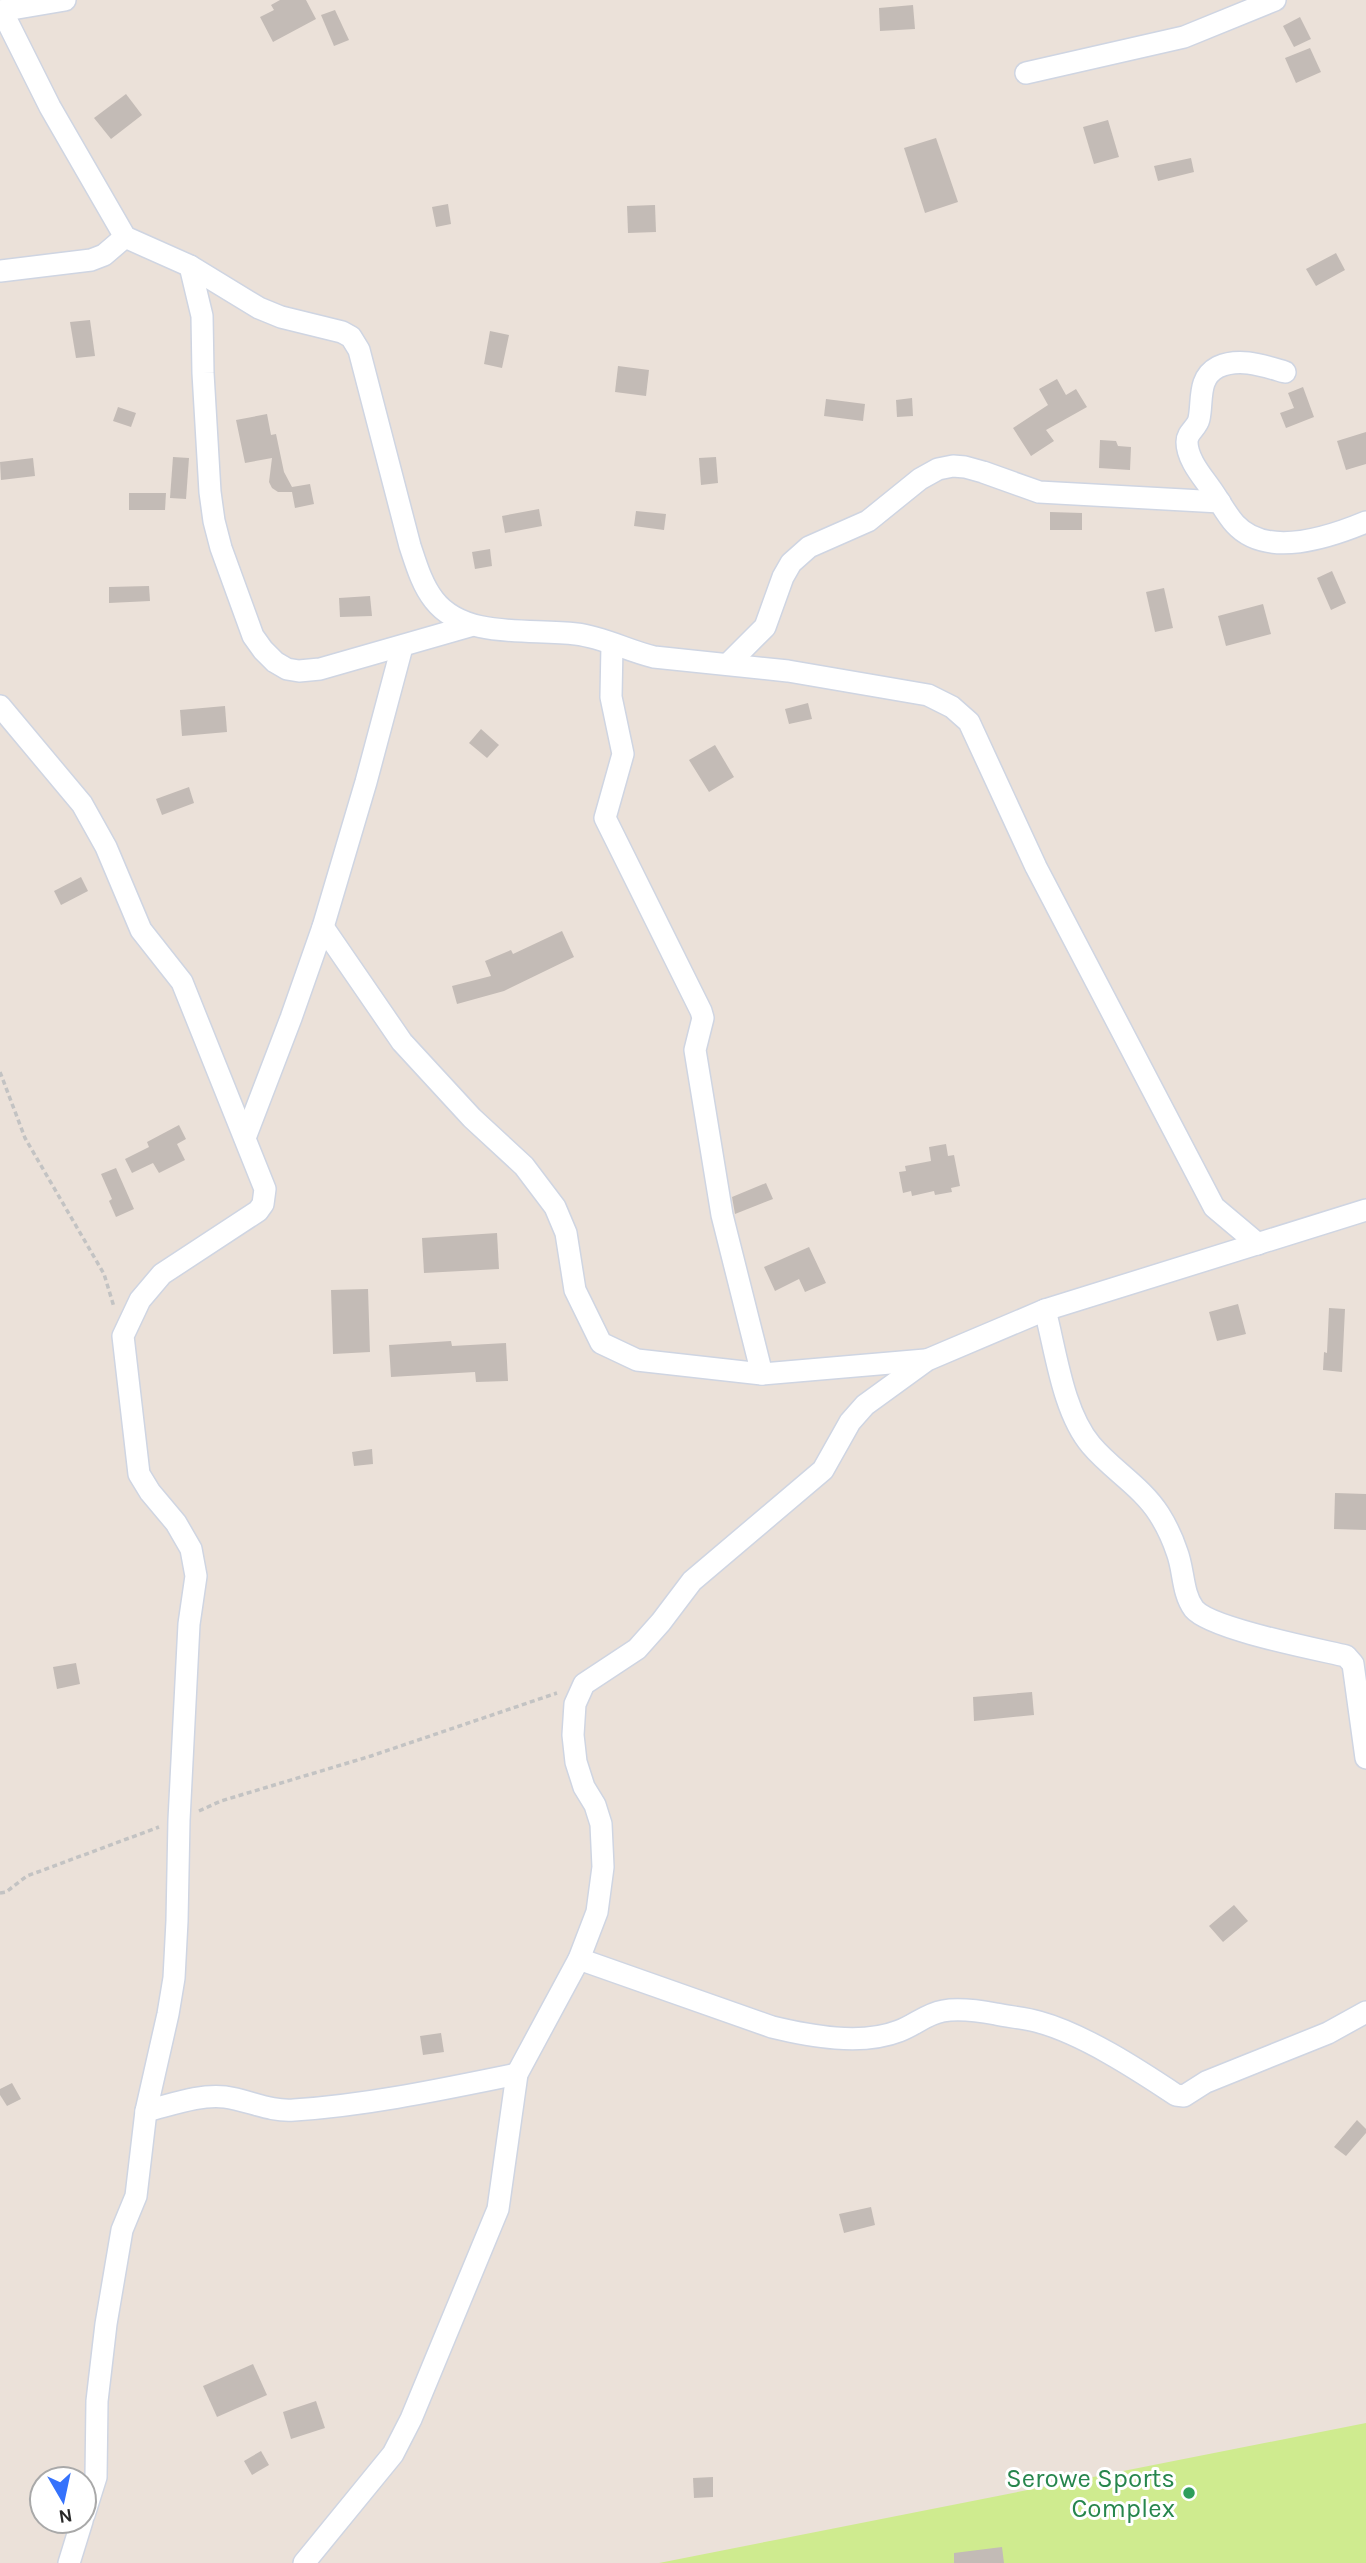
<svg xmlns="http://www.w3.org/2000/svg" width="1366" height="2563" font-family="Karla,sans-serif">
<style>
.pitch{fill:#cfeb8f}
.building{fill:#c3bbb6}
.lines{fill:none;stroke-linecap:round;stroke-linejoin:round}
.minor-casing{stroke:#cfd5e2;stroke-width:24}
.path{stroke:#c3c3c3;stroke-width:3.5;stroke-dasharray:5 3.5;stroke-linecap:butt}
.minor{stroke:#fff;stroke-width:21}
.leisure-dot{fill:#2e9e5b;stroke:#fff;stroke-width:2.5}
.labels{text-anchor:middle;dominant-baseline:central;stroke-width:6;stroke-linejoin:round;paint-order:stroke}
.leisure-label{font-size:26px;fill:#27864d;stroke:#fff;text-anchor:end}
</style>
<rect width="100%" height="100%" fill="#ebe1d9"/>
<polygon class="pitch" points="1366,2423 1366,2563 659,2563"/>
<g class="building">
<polygon points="280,0 306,0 316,19 273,42 260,17 274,10 271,5"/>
<polygon points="913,5 915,29 880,31 879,8"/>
<polygon points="335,10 349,40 334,46 321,15"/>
<polygon points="1300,17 1311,39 1294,47 1283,26"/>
<polygon points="1310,48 1321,72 1296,83 1285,58"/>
<polygon points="126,94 142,115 111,139 94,118"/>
<polygon points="1108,120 1119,157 1094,164 1083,127"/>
<polygon points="936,138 958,202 925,213 904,148"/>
<polygon points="1191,158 1194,172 1158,181 1154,166"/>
<polygon points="448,204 451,224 436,227 432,207"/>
<polygon points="655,205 656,232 628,233 627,206"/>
<polygon points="1336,253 1345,270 1316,286 1306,269"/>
<polygon points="90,320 95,356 76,358 70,322"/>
<polygon points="490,331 509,335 502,368 484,364"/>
<polygon points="618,366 649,370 646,396 615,392"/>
<polygon points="1057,379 1066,395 1076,389 1087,407 1046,430 1054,441 1031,456 1013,428 1048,405 1039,389"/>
<polygon points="1303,387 1314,417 1286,428 1280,413 1294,408 1288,393"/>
<polygon points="912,398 913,416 897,417 896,400"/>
<polygon points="826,399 865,404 863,421 824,416"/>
<polygon points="118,407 136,413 131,427 113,421"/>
<polygon points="267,414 271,435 276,434 284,472 292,487 310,484 314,504 295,508 292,492 278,492 272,488 269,482 272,458 245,463 236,420"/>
<polygon points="1366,432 1366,464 1346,470 1337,441"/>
<polygon points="1100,440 1116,441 1118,446 1131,447 1130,470 1099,468"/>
<polygon points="173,457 189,458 186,499 170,498"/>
<polygon points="716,457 718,483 701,485 699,458"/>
<polygon points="33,458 35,476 1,480 0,462"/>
<polygon points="129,493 166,493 165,510 129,510"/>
<polygon points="539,509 542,526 505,533 502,516"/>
<polygon points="636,511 666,514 664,530 634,526"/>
<polygon points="1050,512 1082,513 1082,530 1050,530"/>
<polygon points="490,549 492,566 475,569 472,552"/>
<polygon points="1332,571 1346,603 1331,610 1317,578"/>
<polygon points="149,586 150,601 109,603 109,587"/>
<polygon points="1164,588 1173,628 1155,632 1146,592"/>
<polygon points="370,596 372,616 340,617 339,598"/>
<polygon points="1263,604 1271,634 1226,646 1218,616"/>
<polygon points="808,703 812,719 789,724 785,709"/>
<polygon points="225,706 227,732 182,736 180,710"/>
<polygon points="481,729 499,745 487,758 469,743"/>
<polygon points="715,745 734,777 709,792 689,760"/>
<polygon points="189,787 194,803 162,815 156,799"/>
<polygon points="81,877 88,891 61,905 54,891"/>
<polygon points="562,931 574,957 504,991 457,1004 452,986 491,976 485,961 511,950 513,954"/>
<polygon points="179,1125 186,1139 177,1144 185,1160 159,1173 153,1163 132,1173 125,1159 149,1147 147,1142"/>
<polygon points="946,1144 948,1156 954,1155 960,1186 951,1188 952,1192 935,1195 934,1191 912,1196 911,1191 903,1193 899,1172 906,1171 905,1166 931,1161 929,1147"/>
<polygon points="116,1168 134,1209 116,1217 109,1201 112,1199 101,1174"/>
<polygon points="766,1183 773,1199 735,1214 732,1197"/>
<polygon points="497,1233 499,1269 424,1273 422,1238"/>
<polygon points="809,1247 826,1283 805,1292 799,1279 775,1291 764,1267"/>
<polygon points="368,1289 370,1352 333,1354 331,1290"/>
<polygon points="1238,1304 1246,1334 1217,1341 1209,1312"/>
<polygon points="1329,1308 1345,1309 1342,1372 1323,1370 1324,1352 1327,1353"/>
<polygon points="451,1341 452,1346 506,1343 508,1381 476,1382 475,1372 391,1377 389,1345"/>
<polygon points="372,1449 373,1464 354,1466 352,1452"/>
<polygon points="1335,1493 1366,1494 1366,1530 1334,1529"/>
<polygon points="76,1663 80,1684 57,1689 53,1667"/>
<polygon points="1032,1692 1034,1715 974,1721 973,1697"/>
<polygon points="1234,1905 1248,1921 1223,1942 1209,1926"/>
<polygon points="441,2033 444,2052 423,2055 420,2036"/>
<polygon points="12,2083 21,2099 7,2106 0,2095 0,2089"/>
<polygon points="1357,2120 1366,2129 1366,2133 1346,2156 1334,2147"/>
<polygon points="871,2207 875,2225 844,2233 839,2214"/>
<polygon points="253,2364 267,2395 217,2417 203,2386"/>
<polygon points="316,2401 325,2428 291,2439 283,2412"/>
<polygon points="261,2451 269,2465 252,2475 244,2461"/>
<polygon points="713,2477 713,2497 694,2498 693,2478"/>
<polygon points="1002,2547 1004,2563 954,2563 954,2553"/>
</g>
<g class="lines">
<defs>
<g id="minor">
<polyline points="0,11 65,0"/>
<path d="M2 11 50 107 125 237 190 266 259 308 281 317 342 332 351 337 359 350 410 546C416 564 422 585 434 600 465 640 531 628 576 634 603 637 628 651 654 657L788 671 928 695 952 707 969 722 1036 867 1214 1207 1258 1244"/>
<polyline points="1026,73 1184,37 1275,0"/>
<polyline points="190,266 202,316 203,373 210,492 214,521 221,548 253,636 263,650 275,662 287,669 299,671 320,669 470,626"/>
<polyline points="0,271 91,260 104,255 125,237"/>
<path d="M1285 372C1264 366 1240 357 1218 367 1197 378 1203 401 1199 419 1197 428 1187 432 1187 442 1187 459 1202 476 1211 489 1219 500 1226 514 1235 524 1267 559 1330 537 1366 522"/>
<polyline points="612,645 611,697 623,754 605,818 701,1011 703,1018 695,1050 722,1215 762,1374"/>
<polyline points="729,663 765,627 783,577 791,563 809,547 868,521 920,479 938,469 953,466 965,467 983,472 1039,492 1220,502"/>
<polyline points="0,706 82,804 106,847 141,930 182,982 265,1189 263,1204 258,1211 162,1274 140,1300 123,1336 139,1474 150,1492 176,1523 191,1549 196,1576 189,1624 179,1820 177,1921 174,1978 168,2014 146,2111 136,2196 122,2230 106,2324 97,2401 96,2477 84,2515"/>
<polyline points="323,927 402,1042 472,1118 524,1166 555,1207 566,1233 575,1290 601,1343 637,1360 762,1374 925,1360"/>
<polyline points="245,1138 291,1018 323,927 366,782 402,647"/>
<path d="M1045 1310C1056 1352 1063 1412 1091 1445 1112 1470 1141 1486 1159 1514 1166 1525 1173 1540 1177 1552 1184 1570 1182 1593 1194 1609 1211 1629 1316 1649 1346 1656L1353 1664 1366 1758"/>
<path d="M579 1959 772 2027C810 2036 861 2046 899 2031 915 2025 926 2014 943 2011 959 2008 980 2011 996 2014 1010 2017 1025 2018 1039 2022 1083 2034 1137 2069 1176 2095L1184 2096 1206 2082 1328 2033 1366 2012"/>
<path d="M146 2111C171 2105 199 2094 225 2097 248 2100 270 2112 294 2110 369 2105 443 2089 517 2074"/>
<polyline points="69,2563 82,2521"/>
<polyline points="304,2563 393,2454 411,2419 498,2209 517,2074 579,1959 597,1912 603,1867 601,1824 595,1805 584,1787 576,1762 573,1735 575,1704 584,1684 637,1649 661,1622 692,1581 823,1470 850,1422 865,1405 927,1360 1045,1310 1366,1210"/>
</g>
</defs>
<use href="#minor" class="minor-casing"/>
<g class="path">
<polyline points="0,1072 25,1138 104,1274 114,1307"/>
<polyline points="199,1811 221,1801 371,1756 557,1693"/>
<polyline points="0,1893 6,1892 27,1876 159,1827"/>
</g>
<use href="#minor" class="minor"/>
</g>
<circle class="leisure-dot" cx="1189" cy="2493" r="7"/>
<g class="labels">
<g class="leisure-label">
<text x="1175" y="2478">Serowe Sports<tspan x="1175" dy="30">Complex</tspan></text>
</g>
</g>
<g transform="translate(63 2500) rotate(171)"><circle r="33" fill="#ffffff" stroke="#a9a9a9" stroke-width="2"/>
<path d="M0-5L12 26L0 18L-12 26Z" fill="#3572fc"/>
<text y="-10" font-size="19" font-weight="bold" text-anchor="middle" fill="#282828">N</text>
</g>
</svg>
